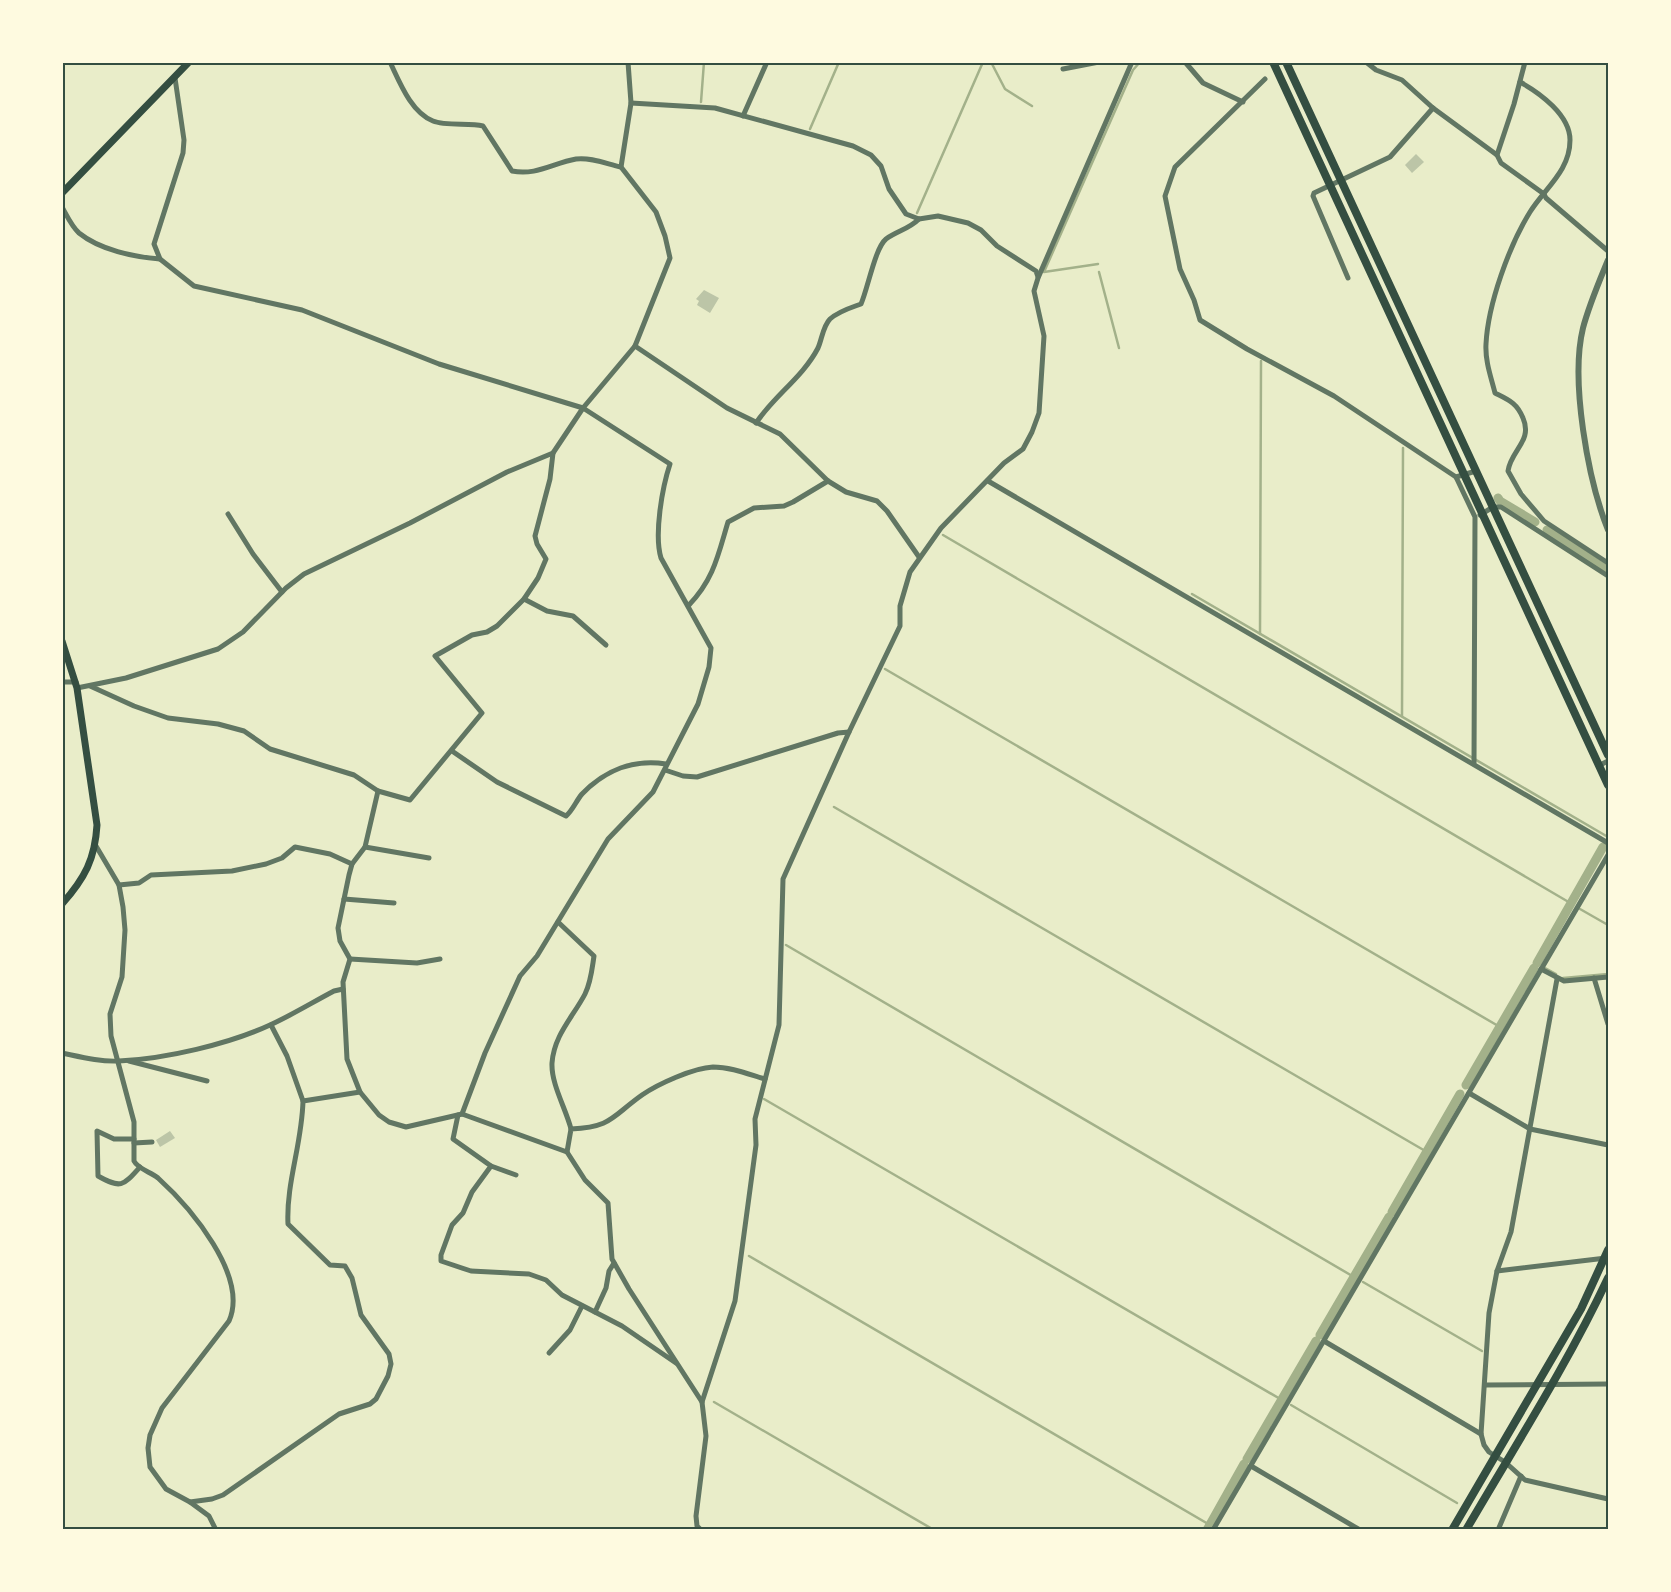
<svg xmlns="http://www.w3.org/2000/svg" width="1671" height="1592" font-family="Figtree,sans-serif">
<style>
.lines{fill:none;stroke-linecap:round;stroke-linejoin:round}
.stream{stroke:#a3b18a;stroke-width:2.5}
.canal{stroke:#a3b18a;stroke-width:9}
.building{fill:#bcc5a7}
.minor{stroke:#617663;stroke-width:5}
.tertiary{stroke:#617663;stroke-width:6}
.secondary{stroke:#344e41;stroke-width:7}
.primary{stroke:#344e41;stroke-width:8}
.neatline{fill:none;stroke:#344e41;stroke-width:2}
</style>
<rect width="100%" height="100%" fill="#e9edc9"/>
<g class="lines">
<g class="stream">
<polyline points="991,62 1005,89 1032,106"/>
<polyline points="1178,62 1179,63"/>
<polyline points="701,102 704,62"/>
<polyline points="810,129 839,62"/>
<polyline points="917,213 983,62"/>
<polyline points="1098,264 1044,272 1133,70 1140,62"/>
<polyline points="1099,272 1119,348"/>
<polyline points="943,535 1572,904"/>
<polyline points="1192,594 1608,837"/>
<polyline points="1260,634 1261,361"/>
<polyline points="885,669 1500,1027"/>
<polyline points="1402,716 1403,448"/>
<polyline points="834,807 1427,1152"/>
<polyline points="1580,909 1608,925"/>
<polyline points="786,945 1354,1277"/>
<polyline points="1545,968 1556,974"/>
<polyline points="1563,978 1608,974"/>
<polyline points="764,1099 1282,1400"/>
<polyline points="749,1256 1210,1525"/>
<polyline points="1363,1282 1482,1351"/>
<polyline points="714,1402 934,1530"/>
<polyline points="1291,1405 1457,1503"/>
<polyline points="1218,1529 1218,1530"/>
</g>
<g class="canal">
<polyline points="1498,498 1500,501 1535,522"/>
<polyline points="1547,530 1608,571"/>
<polyline points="1537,963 1603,847"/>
<polyline points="1466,1085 1534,968"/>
<polyline points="1392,1212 1460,1094"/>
<polyline points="1320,1335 1389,1217"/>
<polyline points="1247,1459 1316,1341"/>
<polyline points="1207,1530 1244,1464"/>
</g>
</g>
<g class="building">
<polygon points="1416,154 1424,162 1412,173 1405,165"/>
<polygon points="704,290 719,298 710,313 697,305 699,301 696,299"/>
<polygon points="170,1131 175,1138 160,1147 156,1140"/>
</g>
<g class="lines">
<g class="minor">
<path d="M390 62C400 83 411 112 433 121 445 126 469 123 483 126L512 171C536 176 553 163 576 159 591 157 607 164 621 167"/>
<polyline points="1185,62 1203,83 1243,102"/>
<polyline points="1366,62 1376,70 1402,80 1433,108 1497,155 1501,163 1544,194 1546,198 1608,251"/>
<polyline points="1063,69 1099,62"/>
<path d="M175 78 184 140 183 153 154 244 160 259 194 286 302 310 439 364 583 408 670 464C662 488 654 535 661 558L711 648 709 667 698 704 653 792 608 839 537 956 520 976 485 1053 462 1114"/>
<polyline points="1265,79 1175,167 1165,196 1180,269 1194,300 1200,320 1247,349 1334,396 1456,477 1475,517 1474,763"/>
<path d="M1520 82C1540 93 1570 115 1570 140 1570 171 1545 188 1530 212 1509 246 1488 304 1486 344 1485 361 1491 377 1495 393 1509 400 1517 403 1523 418 1533 441 1511 450 1508 471L1521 494 1544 521 1608 563"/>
<polyline points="631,103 715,108 853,146 871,155 881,166 889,189 906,214 919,219 938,216 968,223 981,230 997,246 1036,271 1038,277"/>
<polyline points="743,116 767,62"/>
<polyline points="1497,155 1514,104 1525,62"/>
<path d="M62 207C67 216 72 227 79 233 100 250 134 257 160 259"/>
<polyline points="1348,278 1313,196 1314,193 1390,157 1433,108"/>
<polyline points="635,346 727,408 780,434 828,481 846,492 877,501 887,511 919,557"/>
<path d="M756 423C774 396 803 377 818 348 822 339 823 326 830 319 839 311 850 308 861 304 868 288 875 248 886 239 897 231 909 229 919 219"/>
<polyline points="1456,477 1476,471"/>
<polyline points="988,481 1608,843"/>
<polyline points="228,514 253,554 282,592"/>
<polyline points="1480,515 1493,507 1501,507 1608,576"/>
<polyline points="524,599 547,611 573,616 606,645"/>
<path d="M689 605C714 579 718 555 728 522L754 508 784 506 793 502 828 481"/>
<polyline points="62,682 76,682"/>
<polyline points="90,686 134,706 168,718 218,724 244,731 270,749 354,775 378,791 410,800 482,713 435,656 472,635 487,632 497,626 524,599 538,578 546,559 537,544 535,536 550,479 553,453"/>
<polyline points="77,688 126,678 218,649 243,632 286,588 304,574 410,523 507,472 553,453 583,408 635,346 670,258 665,236 656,212 621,167 631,103 628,62"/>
<path d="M452 751 497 782 566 816C573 810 576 801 582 794 605 770 634 759 666 764"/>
<polyline points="1600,765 1608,761"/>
<polyline points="665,770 683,776 697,777 838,733 849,732"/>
<polyline points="378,791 365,847 352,864 349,875 338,928 340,941 350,959 343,982 347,1059 360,1092 379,1115 389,1122 406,1127 462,1114 567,1152 585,1180 608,1203 612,1259 629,1289 702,1402"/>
<path d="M96 846 119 885 123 907 125 930 122 977 110 1014 111 1036 134 1122V1161C138 1169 151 1172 158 1178 190 1207 249 1276 229 1321L162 1408 150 1435 148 1448 150 1467 166 1489 190 1502 209 1516 216 1530"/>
<polyline points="365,847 429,858"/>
<polyline points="119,885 139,883 151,875 232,871 266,864 282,858 295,847 330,854 352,864"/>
<polyline points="344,899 394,903"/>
<path d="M558 922 594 956C592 969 591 982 585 994 573 1017 554 1035 552 1063 551 1084 566 1109 571 1129"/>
<polyline points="350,959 417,963 440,959"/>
<polyline points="1541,969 1564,981 1608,977"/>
<polyline points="1594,978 1608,1024"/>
<polyline points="1557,979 1511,1232 1497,1271 1489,1313 1481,1434 1484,1445 1489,1452 1505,1462 1525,1480 1608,1499"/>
<polyline points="271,1025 287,1056 303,1101"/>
<path d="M62 1053C81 1057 100 1062 119 1061 165 1059 229 1044 270 1025 292 1015 313 1002 334 991L343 989"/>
<polyline points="129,1061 207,1081"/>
<polyline points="1469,1093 1530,1129 1608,1145"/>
<polyline points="458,1115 453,1139 491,1166 472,1192 463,1213 452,1225 441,1255 441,1261 471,1271 529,1274 546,1280 562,1295 622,1326 676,1363"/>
<path d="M134 1139H114L97 1131 98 1176C121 1189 123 1186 140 1167"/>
<polyline points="134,1143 152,1142"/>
<path d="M567 1152 571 1129C612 1127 611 1117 642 1095 658 1084 693 1068 713 1067 731 1067 748 1074 765 1079"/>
<polyline points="491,1166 516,1175"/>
<polyline points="1497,1271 1606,1258"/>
<polyline points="595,1312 606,1288 609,1271 614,1263"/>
<polyline points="1324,1341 1481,1434"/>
<polyline points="549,1353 570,1330 582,1306"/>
<polyline points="1485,1385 1608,1384"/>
<polyline points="1251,1466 1360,1530"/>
<path d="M190 1502 212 1499 223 1495 339 1414 370 1404 376 1399 388 1376 391 1364 389 1354 361 1315 352 1278 345 1266 330 1265 288 1224C286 1183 302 1144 303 1101L360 1092"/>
<polyline points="701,1530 697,1526 696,1516 706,1436 702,1402 735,1301 756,1145 755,1119 779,1025 783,879 849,732 900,626 900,606 910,572 941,528 1004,463 1023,449 1032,432 1039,413 1044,336 1034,291 1038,278 1132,62"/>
<polyline points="1213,1530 1608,855"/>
<polyline points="1498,1530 1521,1476"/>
</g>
<path class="tertiary" d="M1608 260C1599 282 1589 305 1583 328 1570 381 1588 480 1608 530"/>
<g class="secondary">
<polyline points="62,193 189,62"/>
<path d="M62 641 77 688 97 825C95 859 85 878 62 904"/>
</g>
<g class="primary">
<polyline points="1273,62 1608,785"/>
<polyline points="1286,62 1608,755"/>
<polyline points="1452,1530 1581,1309 1608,1250"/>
<path d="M1466 1530C1515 1446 1567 1365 1608 1278"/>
</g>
</g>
<rect width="1671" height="1592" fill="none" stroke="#fefae0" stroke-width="128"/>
<rect x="64" y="64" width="1543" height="1464" class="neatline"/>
</svg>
